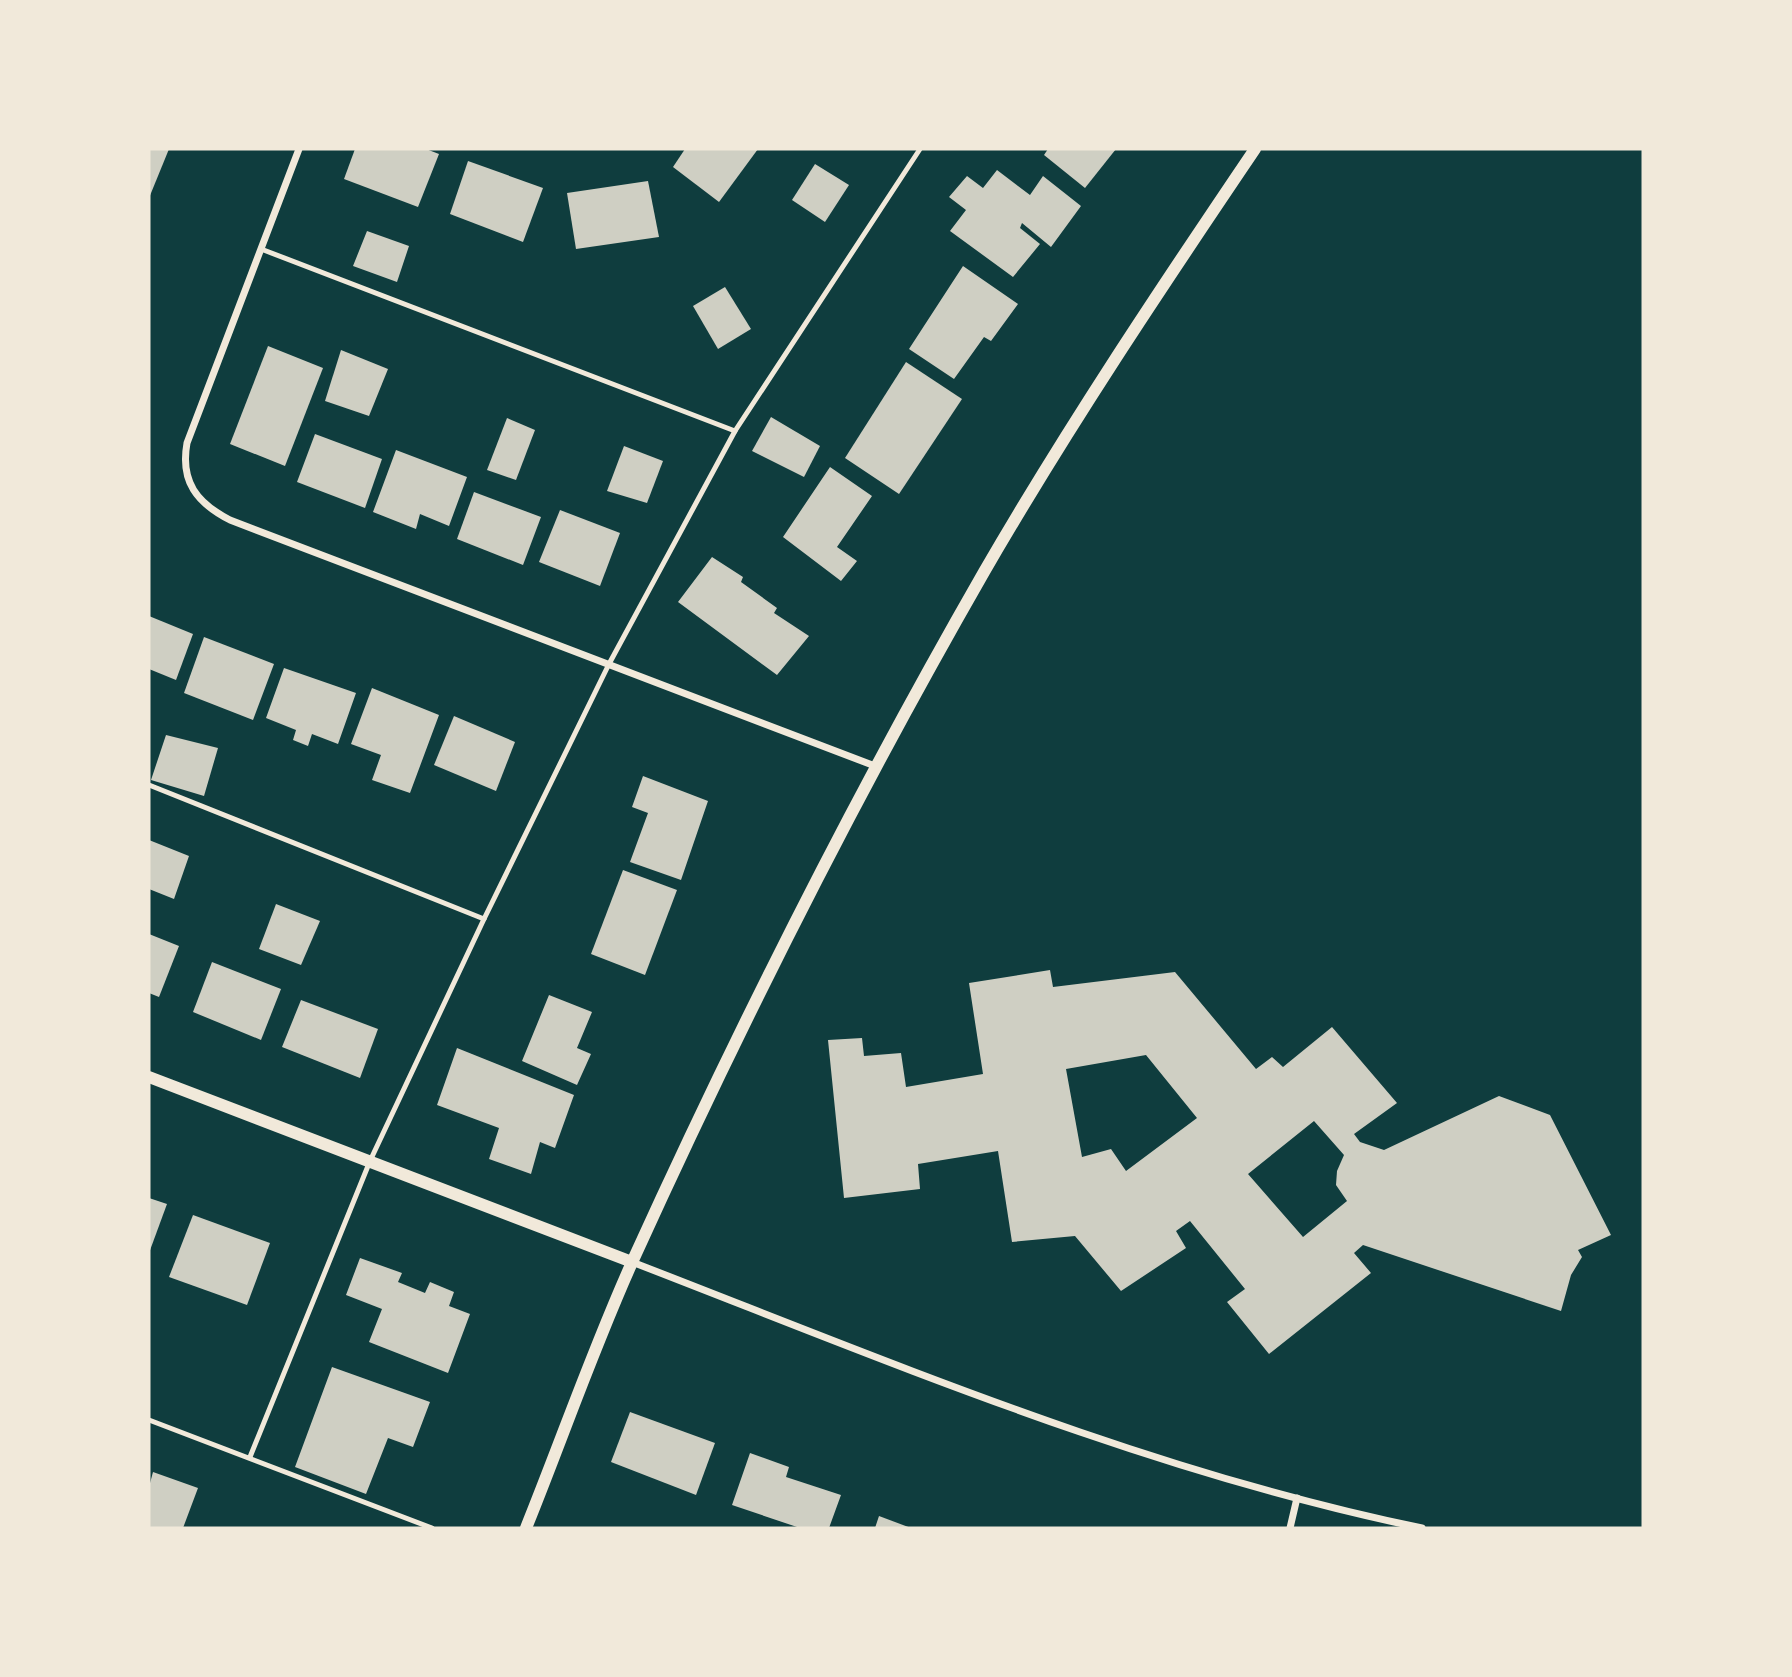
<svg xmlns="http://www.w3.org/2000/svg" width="1792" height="1677" font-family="'Varela Round',sans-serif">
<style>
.building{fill:#cfcfc3;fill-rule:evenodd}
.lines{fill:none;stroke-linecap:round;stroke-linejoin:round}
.service{stroke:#f1e9da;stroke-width:5}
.minor{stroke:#f1e9da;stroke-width:7}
.tertiary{stroke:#f1e9da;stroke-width:12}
</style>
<rect width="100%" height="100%" fill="#0f3d3e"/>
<g class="building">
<polygon points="149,149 169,149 149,198"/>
<polygon points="355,149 426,149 439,154 418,207 344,179"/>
<polygon points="685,149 758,149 719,202 673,167"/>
<polygon points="1048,149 1116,149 1085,188 1044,155"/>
<polygon points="468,161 543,188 523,242 450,214"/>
<polygon points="815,164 849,185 825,222 792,200"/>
<polygon points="997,170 1030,195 1043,176 1081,206 1051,247 1022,223 1020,228 1040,244 1013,277 950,231 966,210 949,197 967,176 983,188"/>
<polygon points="648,181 659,237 576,249 567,193"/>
<polygon points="367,231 409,246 397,282 353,266"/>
<polygon points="963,266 1018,304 991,341 984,337 954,379 909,349"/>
<polygon points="725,287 751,329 718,349 693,306"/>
<polygon points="268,346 323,368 285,466 230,444"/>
<polygon points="341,350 388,369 369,416 325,401"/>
<polygon points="906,362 962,399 899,494 845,458"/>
<polygon points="771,417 820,446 804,477 752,451"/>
<polygon points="507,418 535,430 516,480 487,470"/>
<polygon points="315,434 382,459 365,508 297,482"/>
<polygon points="624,446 663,461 647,503 607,491"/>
<polygon points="396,450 467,477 449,526 420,514 416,529 373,512"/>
<polygon points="830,467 872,496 837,547 857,561 841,581 783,537"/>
<polygon points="474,492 541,517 523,565 457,539"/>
<polygon points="560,510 620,533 600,586 539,562"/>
<polygon points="712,557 743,577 741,582 777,608 774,613 809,636 777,675 678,602"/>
<polygon points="149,616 193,634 176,680 149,669"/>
<polygon points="204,637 274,664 253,720 184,693"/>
<polygon points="284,668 356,693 338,744 312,734 308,746 293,740 296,730 266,718"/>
<polygon points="372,688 439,715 410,793 372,780 381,755 351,744"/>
<polygon points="454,716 515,742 496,791 434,765"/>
<polygon points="166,735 218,748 204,796 151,780"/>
<polygon points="643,776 708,801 681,880 630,862 648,813 632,807"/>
<polygon points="149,840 189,856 174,899 149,889"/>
<polygon points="623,870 677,890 645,975 591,954"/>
<polygon points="276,904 320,921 301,965 259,949"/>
<polygon points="149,934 179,946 159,997 149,993"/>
<polygon points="212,962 281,989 261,1040 193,1012"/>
<path d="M1050 970 1053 987 1175 972 1256 1069 1272 1057 1283 1067 1332 1027 1397 1103 1354 1134 1360 1142 1384 1150 1499 1096 1550 1115 1611 1235 1578 1250 1582 1257 1571 1275 1561 1311 1363 1245 1354 1253 1371 1273 1269 1354 1227 1302 1245 1289 1190 1221 1176 1231 1186 1248 1121 1291 1075 1236 1012 1242 998 1151 918 1164 920 1189 844 1198 828 1040 862 1038 864 1056 901 1053 906 1087 983 1074 969 983ZM1146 1055 1197 1118 1126 1171 1111 1149 1082 1157 1066 1069ZM1314 1121 1344 1155 1337 1171 1336 1185 1347 1201 1303 1237 1248 1174Z"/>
<polygon points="549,995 592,1012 577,1048 591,1054 577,1085 522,1061"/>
<polygon points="301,1000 378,1029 360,1078 282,1047"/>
<polygon points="457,1048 574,1095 555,1148 540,1142 531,1174 489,1159 499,1128 437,1105"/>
<polygon points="149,1198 167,1204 149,1253"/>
<polygon points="193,1215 270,1243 247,1305 169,1277"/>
<polygon points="360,1258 402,1273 398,1282 425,1293 430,1282 454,1292 449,1306 470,1314 448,1373 369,1342 382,1309 346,1295"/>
<polygon points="332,1367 430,1402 413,1447 388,1438 366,1494 295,1467"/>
<polygon points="630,1412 715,1443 696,1495 611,1462"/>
<polygon points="750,1453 789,1467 786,1477 841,1495 829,1528 800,1528 732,1505"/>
<polygon points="153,1472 198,1488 183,1528 149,1528 149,1487"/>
<polygon points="879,1516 911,1528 875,1528"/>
</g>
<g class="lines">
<g class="service">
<polyline points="261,249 735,431"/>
<polyline points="149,785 484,919 609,664 735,431 920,149"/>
<polyline points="149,1420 432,1528"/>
<polyline points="250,1457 370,1161 484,919"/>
</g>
<g class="minor">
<path d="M299 149 187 443C180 482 197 503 230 520L875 766"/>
<path d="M632 1262C891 1362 1149 1472 1422 1528"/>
<polyline points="1290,1528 1297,1498"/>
</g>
<g class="tertiary">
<polyline points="149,1077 632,1262"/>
<path d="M526 1528C562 1439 594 1346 634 1258 740 1025 856 795 984 572 1068 427 1161 288 1255 149"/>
</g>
</g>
<rect width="1792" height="1677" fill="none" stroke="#f1e9da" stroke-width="301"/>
</svg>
